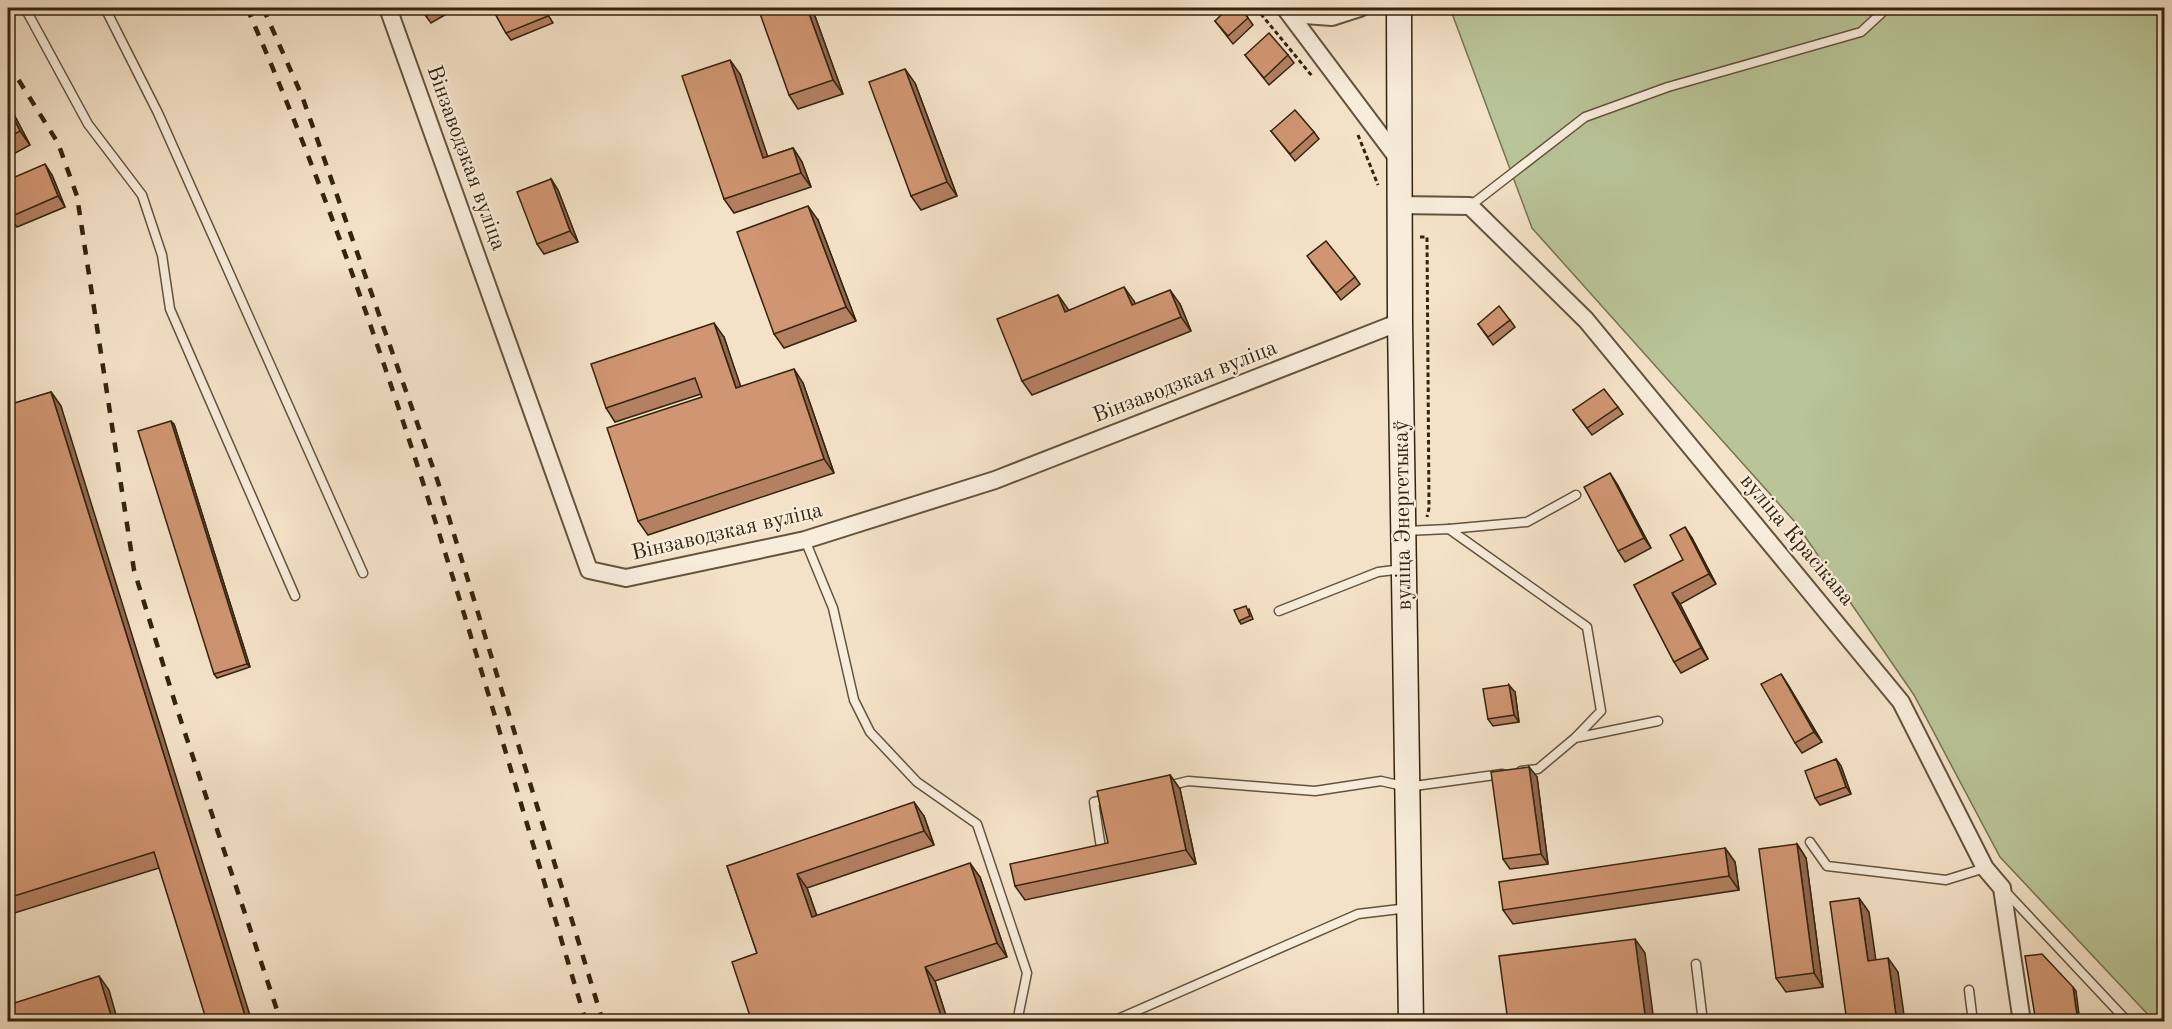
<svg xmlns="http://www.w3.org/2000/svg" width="2172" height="1029" font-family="'Old Standard TT',serif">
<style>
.green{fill:#b9c498;stroke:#767452;stroke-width:1.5}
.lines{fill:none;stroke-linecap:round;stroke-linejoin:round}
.service-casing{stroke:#64543c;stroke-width:11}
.minor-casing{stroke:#64543c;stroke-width:20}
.secondary-casing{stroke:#34240d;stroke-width:27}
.path{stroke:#34240d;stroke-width:3;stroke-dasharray:4.5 3;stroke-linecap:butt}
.service{stroke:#f8ecdb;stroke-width:8}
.minor{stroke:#f8ecdb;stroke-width:16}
.secondary{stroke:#f8ecdb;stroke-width:24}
.rail{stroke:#34240d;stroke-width:4.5;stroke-dasharray:10 10;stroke-linecap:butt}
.wall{fill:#b38062;stroke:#34240d;stroke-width:1.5}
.shaded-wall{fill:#926850;stroke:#34240d;stroke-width:1.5}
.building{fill:#d09572;stroke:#34240d;stroke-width:1.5}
.labels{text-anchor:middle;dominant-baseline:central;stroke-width:4.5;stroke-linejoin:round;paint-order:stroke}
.street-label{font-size:22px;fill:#34240d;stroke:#f8ecdb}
</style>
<rect width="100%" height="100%" fill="#f4e2c8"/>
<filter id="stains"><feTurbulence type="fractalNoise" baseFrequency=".00333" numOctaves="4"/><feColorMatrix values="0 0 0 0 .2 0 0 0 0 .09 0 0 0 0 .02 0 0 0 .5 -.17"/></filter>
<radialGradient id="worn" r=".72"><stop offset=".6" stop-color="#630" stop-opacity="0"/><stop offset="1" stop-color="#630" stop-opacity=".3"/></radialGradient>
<polygon class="green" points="1450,8 2164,8 2164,1021 2154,1021 2000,857 1914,695 1795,522 1532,228"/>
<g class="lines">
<defs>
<g id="service">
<polyline points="25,8 88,124 142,195 162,255 170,309 295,596"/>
<polyline points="105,8 158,113 363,573"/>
<polyline points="1470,206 1585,117 1668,87 1861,32 1887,8"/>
<polyline points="1449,529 1527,522 1576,495"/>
<polyline points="1405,531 1449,529 1587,627 1601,711 1576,737"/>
<polyline points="805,540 833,608 854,700 870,732 917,782 977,824 1027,973 1017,1022"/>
<polyline points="1279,611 1378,572 1403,569"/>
<polyline points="1521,771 1538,769 1575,738 1658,721"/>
<polyline points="1168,786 1188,781 1315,791 1381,781 1407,787 1502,774"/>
<polyline points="1810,842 1827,866 1946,880 1985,868"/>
<polyline points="1101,848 1094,802 1108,799"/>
<polyline points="2005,891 2128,1022"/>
<polyline points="1696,964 1703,1022"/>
<polyline points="1969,990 1973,1022"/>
<polyline points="1111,1022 1358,914 1408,908"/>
</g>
<g id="minor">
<polyline points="388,8 589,570 626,578 805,540 995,480 1400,322"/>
<polyline points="1285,8 1399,160"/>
<polyline points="1291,14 1332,17 1360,8"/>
<polyline points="1399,205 1470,206 1586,320 1901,702 1985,868 2002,888 2022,1022"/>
</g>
<polyline id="secondary" points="1399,8 1400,322 1411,1022"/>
</defs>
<use href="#service" class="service-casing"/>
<use href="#minor" class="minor-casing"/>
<use href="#secondary" class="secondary-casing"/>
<g class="path">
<polyline points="1256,8 1312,76"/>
<polyline points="1358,135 1378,185"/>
<polyline points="1420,237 1427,237 1429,508 1427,517"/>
</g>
<use href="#service" class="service"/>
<use href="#minor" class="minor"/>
<use href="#secondary" class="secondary"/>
<g class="rail">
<path d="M247 8C390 334 483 681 586 1022"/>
<polyline points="263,8 302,96 438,482 603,1022"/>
<polyline points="8,63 58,143 77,196 134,570 176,706 281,1022"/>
</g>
</g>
<g class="wall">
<polygon points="420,8 457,8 431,23"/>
<polygon points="492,8 544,8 553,23 511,40 506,33"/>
<polygon points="812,8 843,94 798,109 789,95"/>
<polygon points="1195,8 1207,8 1200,14"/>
<polygon points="1241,8 1253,25 1233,44 1215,21"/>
<polygon points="1245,55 1288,55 1294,63 1269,85"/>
<polygon points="740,74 767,157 793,148 802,162 811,187 734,213 724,199"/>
<polygon points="915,83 957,196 921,210 911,196"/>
<polygon points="8,103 30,145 8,157"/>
<polygon points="1271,131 1314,132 1319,139 1295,161"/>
<polygon points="52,175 65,207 17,227 10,217"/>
<polygon points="551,179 558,190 578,242 544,254 537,244"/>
<polygon points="818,220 856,321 784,348 774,334"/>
<polygon points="1312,263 1355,277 1360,284 1341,300"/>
<polygon points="1058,295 1068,310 1134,301 1135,304 1180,304 1191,331 1032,395 1022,381"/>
<polygon points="1510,320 1515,327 1493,345 1478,324"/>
<polygon points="724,337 740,387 803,383 834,473 648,535 638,521 702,397 701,394 615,422 606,408"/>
<polygon points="51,392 61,406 159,868 8,915 8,405"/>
<polygon points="1618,407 1623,414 1592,435 1573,410"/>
<polygon points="174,424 250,667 217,678 214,674"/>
<polygon points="1617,484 1651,548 1625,562 1618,551"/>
<polygon points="1692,538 1716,584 1680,604 1708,659 1681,673 1674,662 1634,585 1683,560"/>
<polygon points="1249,609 1253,619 1241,624 1239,621"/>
<polygon points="1781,674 1788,685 1822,742 1802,753 1795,743"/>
<polygon points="1515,692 1519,722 1493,726 1488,719"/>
<polygon points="1836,759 1841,766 1851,794 1820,805 1815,798"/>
<polygon points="1529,767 1537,777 1548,864 1510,869 1503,859"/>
<polygon points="1170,775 1180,789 1196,864 1025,900 1015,886 1108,843"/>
<polygon points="924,816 934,845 807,888 817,916 980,877 1007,957 935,981 948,1022 752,1022 757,953 727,866"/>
<polygon points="1797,844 1806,858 1823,987 1786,992 1776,978"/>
<polygon points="1725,848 1735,862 1739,890 1513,924 1503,910"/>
<polygon points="8,976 14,996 8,998"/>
</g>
<g class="shaded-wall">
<polygon points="807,8 812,8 843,94 833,80"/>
<polygon points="730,60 740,74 773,172 763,158"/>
<polygon points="905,69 915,83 957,196 947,182"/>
<polygon points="8,103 30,145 20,131 8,107"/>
<polygon points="793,148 802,162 811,187 801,173"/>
<polygon points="45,164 52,175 65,207 58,196"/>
<polygon points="551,179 558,190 578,242 570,231"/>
<polygon points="808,206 818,220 856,321 846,307"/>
<polygon points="1124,287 1134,301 1142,319 1132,305"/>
<polygon points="1170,290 1180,304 1191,331 1181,317"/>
<polygon points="1058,295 1068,309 1075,326 1065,312"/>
<polygon points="714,323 724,337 746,402 736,388"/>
<polygon points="794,369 803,383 834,473 824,459"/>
<polygon points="51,392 61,406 252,1022 247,1022"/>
<polygon points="171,421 174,424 250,667 247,664"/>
<polygon points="1610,473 1617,484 1651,548 1644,538"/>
<polygon points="1685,527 1692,538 1716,584 1709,574"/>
<polygon points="1672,593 1680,604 1708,659 1701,648"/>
<polygon points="1781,674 1788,685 1822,742 1814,732"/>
<polygon points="1509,685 1515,692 1519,722 1514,715"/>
<polygon points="1836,759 1841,766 1851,794 1846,787"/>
<polygon points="1529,767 1537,777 1548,864 1541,854"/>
<polygon points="1170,775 1180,789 1196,864 1186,850"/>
<polygon points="914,802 924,816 934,845 924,831"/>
<polygon points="1797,844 1806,858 1823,987 1814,973"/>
<polygon points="1725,848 1735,862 1739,890 1729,876"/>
<polygon points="970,863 980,877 1007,957 997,943"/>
<polygon points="797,874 807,888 822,931 812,917"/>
<polygon points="1859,898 1869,912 1878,975 1868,961"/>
<polygon points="1635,939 1645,953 1654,1022 1646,1022"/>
<polygon points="1888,958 1898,972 1905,1022 1897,1022"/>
<polygon points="925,967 935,981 948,1022 943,1022"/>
<polygon points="8,976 14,996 9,989 8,985"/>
<polygon points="99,976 109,990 118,1022 113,1022"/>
<polygon points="2073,987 2076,991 2080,1022 2078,1022"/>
</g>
<g class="building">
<polygon points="420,8 440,8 426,16"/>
<polygon points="492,8 544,8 548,16 506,33"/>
<polygon points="758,8 807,8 833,80 789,95"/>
<polygon points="1228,8 1241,8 1248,18 1228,36 1215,21"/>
<polygon points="1269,33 1288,55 1264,78 1245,55"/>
<polygon points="730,60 763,158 793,148 801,173 724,199 682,76"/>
<polygon points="905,69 947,182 911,196 869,82"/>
<polygon points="8,107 20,131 8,138"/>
<polygon points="1295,110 1314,132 1290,154 1271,131"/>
<polygon points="45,164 58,196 10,217 8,212 8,180"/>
<polygon points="551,179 570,231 537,244 517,192"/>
<polygon points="808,206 846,307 774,334 737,232"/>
<polygon points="1326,241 1355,277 1336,293 1307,256"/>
<polygon points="1124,287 1132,305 1170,290 1181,317 1022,381 997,319 1058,295 1065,312"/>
<polygon points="1499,306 1510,320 1488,337 1478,324"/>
<polygon points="714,323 736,388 794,369 824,459 638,521 607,428 702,397 695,378 606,408 591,364"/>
<polygon points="1604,389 1618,407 1587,428 1573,410"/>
<polygon points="51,392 247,1022 207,1022 154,852 8,898 8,405"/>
<polygon points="171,421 247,664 214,674 138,431"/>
<polygon points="1610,473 1644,538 1618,551 1584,487"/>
<polygon points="1685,527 1709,574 1672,593 1701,648 1674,662 1634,585 1683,560 1670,535"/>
<polygon points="1246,606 1250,616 1239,621 1234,610"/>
<polygon points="1781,674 1814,732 1795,743 1761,684"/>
<polygon points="1509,685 1514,715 1488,719 1483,689"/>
<polygon points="1836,759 1846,787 1815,798 1805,771"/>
<polygon points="1529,767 1541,854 1503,859 1491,772"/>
<polygon points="1170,775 1186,850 1015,886 1010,864 1108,843 1097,791"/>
<polygon points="914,802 924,831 797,874 812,917 970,863 997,943 925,967 943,1022 752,1022 732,962 757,953 727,866"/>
<polygon points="1797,844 1814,973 1776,978 1759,849"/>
<polygon points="1725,848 1729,876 1503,910 1499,882"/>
<polygon points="1859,898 1868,961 1888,958 1897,1022 1847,1022 1830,902"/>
<polygon points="1635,939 1646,1022 1508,1022 1499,956"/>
<polygon points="2042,954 2073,987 2078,1022 2036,1022 2025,956"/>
<polygon points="99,976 113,1022 8,1022 8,1005"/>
</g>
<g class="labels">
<g class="street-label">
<text transform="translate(466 158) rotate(70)">Вінзаводзкая вуліца</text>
<text transform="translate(1185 382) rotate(-21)">Вінзаводзкая вуліца</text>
<text transform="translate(1403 515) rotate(-91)">вуліца Энергетыкаў</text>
<text transform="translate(727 532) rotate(-13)">Вінзаводзкая вуліца</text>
<text transform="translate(1797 540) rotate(50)">вуліца Красікава</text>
</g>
</g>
<rect width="2172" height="1029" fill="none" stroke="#f4e2c8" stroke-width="30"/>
<rect x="9" y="9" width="2154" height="1011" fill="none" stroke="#34240d" stroke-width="3"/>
<rect x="15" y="15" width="2142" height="999" fill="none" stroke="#34240d" stroke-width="1.5"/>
<rect width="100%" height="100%" filter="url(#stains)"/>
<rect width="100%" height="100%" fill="url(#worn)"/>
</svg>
